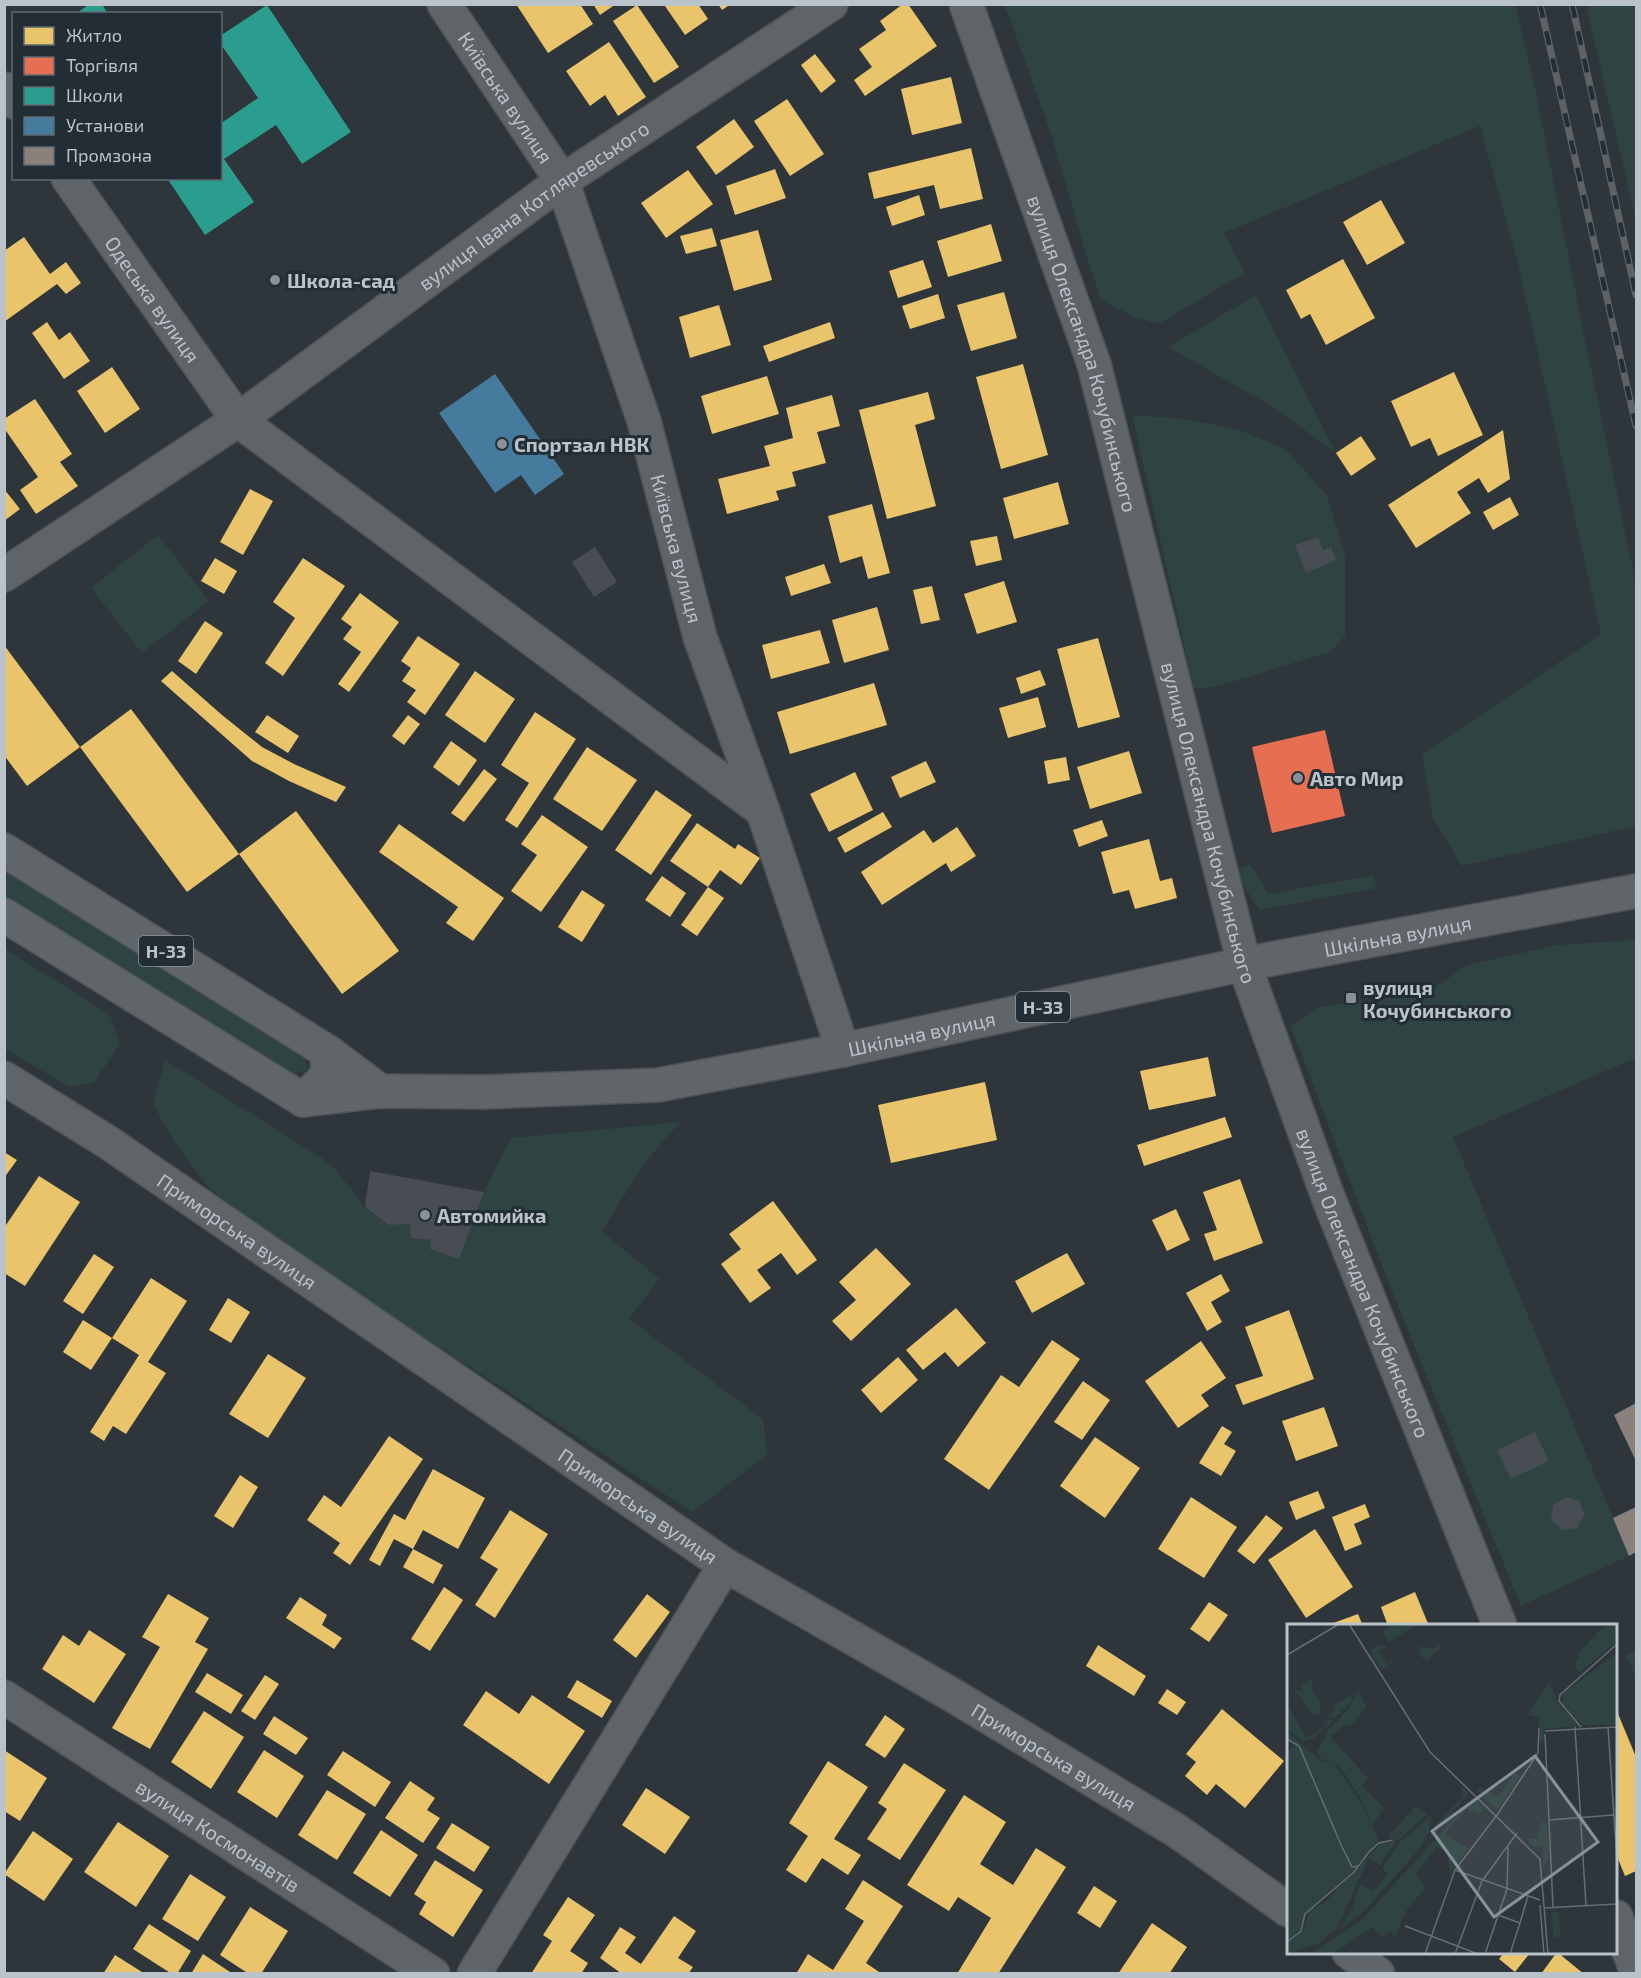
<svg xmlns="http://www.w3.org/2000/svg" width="1641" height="1978" font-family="'Exo 2',sans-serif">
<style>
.green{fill:#2e4342}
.homes{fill:#e9c46a}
.shops{fill:#e76f51}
.schools{fill:#2a9d8f}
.public{fill:#457b9d}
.industry{fill:#8a817c}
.building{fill:#474d52}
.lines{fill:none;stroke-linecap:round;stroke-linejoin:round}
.minor-casing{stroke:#4c5155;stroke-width:36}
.major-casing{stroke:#4c5257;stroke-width:36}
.minor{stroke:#5e6468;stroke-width:33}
.major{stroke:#60656a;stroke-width:33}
.rail-casing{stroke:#5d6266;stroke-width:7}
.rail{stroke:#222d35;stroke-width:4.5;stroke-dasharray:14;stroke-linecap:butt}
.poi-dot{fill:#899198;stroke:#222d35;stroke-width:2}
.labels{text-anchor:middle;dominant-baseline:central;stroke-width:6;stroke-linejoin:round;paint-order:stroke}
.shield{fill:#222d35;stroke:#8c959d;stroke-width:1.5}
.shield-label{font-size:18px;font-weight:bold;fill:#bac2ca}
.street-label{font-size:20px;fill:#bac2ca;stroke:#222d35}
.poi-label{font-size:20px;font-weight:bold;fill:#bac2ca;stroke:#222d35;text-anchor:start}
.inset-road{fill:none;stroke:#666d74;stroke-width:1.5}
.view{fill:#899198;fill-opacity:0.15;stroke:#899198;stroke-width:3}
.inset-edge{fill:none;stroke:#bac2ca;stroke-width:3}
</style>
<rect width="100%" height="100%" fill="#2e353b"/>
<g class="green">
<polygon points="1003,5 1515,5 1533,78 1586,344 1636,584 1636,826 1462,866 1433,818 1422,754 1601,634 1517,260 1480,126 1224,233 1245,273 1158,324 1135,317 1101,300 1090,267 1052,137 1009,16"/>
<polygon points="1586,5 1636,5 1636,221"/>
<polygon points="1256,295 1336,453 1273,407 1168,347"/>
<polygon points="1132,415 1185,419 1236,429 1284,448 1327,495 1345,556 1345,636 1330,652 1215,687 1194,689"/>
<polygon points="158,535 209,601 142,653 91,588"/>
<polygon points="1250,865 1269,894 1373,875 1377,888 1259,910 1234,870"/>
<polygon points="4,868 304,1051 307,1070 290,1074 5,899"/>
<polygon points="1636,940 1636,1058 1453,1137 1629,1556 1521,1606 1390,1286 1291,1027 1317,1007 1427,993 1467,965 1557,945"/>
<polygon points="4,948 110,1015 120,1044 94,1083 69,1087 5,1049"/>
<polygon points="165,1060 286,1135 332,1165 365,1207 387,1225 410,1224 411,1238 431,1240 430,1249 459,1258 484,1192 511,1138 680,1122 644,1164 602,1231 659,1279 629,1319 763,1419 767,1455 692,1512 245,1220 204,1182 173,1140 153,1104"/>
<polygon points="1636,1650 1636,1678 1626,1655"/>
</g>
<g class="homes">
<polygon points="516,4 580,4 593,24 548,53"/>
<polygon points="593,4 616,4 600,15"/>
<polygon points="667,4 698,4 708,19 685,35 665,6"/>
<polygon points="718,4 731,4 722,10"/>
<polygon points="903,4 908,4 937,46 865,96 854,80 872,67 859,49 886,30 880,21"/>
<polygon points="637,5 679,67 654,83 613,21"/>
<polygon points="609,42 646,97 618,116 605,95 590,106 566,71"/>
<polygon points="815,54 836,81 821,93 801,65"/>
<polygon points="951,77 962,123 912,135 901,89"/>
<polygon points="787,99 824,154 790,176 754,121"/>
<polygon points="734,119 754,147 716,175 696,147"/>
<polygon points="971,148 983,199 940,209 934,185 874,199 868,173"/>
<polygon points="775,169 786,198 735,215 726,186"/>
<polygon points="688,170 713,204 666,238 641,203"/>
<polygon points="919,195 925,215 892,226 886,207"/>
<polygon points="1381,200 1405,243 1367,265 1343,222"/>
<polygon points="991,224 1002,261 948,277 937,241"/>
<polygon points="712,228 717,246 686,254 680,236"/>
<polygon points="758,230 772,280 734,291 720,240"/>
<polygon points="24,237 50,274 66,262 81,283 66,294 57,284 4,322 4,251"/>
<polygon points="1343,259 1375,318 1326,345 1310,314 1301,319 1286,290"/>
<polygon points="923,260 932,287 898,298 889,271"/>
<polygon points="1004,292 1017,338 971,351 957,305"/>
<polygon points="938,294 945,318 910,329 902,306"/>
<polygon points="719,305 731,345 690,358 679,317"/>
<polygon points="47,322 59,340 70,332 90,361 64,379 32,333"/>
<polygon points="830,322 835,338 769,362 763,346"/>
<polygon points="1023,364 1048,455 1001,469 976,377"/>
<polygon points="112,367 140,409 105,433 77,391"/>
<polygon points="1454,372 1483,435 1438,456 1430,438 1411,447 1391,401"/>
<polygon points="767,376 779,414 712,434 701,396"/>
<polygon points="928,392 935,419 915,425 936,506 887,519 859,410"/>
<polygon points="832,395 840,426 817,432 826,463 792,472 796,486 776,491 779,500 727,514 718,479 770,466 764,446 793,438 786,408"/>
<polygon points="35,399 72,454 60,462 78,486 36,514 20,490 38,477 4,428 4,419"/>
<polygon points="1503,430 1510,479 1488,493 1479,478 1457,492 1471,513 1416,548 1388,505"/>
<polygon points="1361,436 1376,459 1351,476 1336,453"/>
<polygon points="1058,482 1069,524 1014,539 1003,498"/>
<polygon points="4,489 20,509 4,521"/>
<polygon points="250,489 273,501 243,555 220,542"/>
<polygon points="1510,497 1519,515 1493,530 1483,512"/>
<polygon points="872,504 890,573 868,579 862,556 840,563 828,516"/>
<polygon points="997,536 1002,560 976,566 970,541"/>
<polygon points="215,558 237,571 224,594 201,581"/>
<polygon points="303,558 345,586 283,676 265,663 295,618 273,602"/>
<polygon points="824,564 831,583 791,596 785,577"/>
<polygon points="1004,581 1017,622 977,634 964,594"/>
<polygon points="932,586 940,620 921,624 913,590"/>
<polygon points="360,593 399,622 349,692 338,684 361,652 343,639 352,627 341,619"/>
<polygon points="877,607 889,650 844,663 832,620"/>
<polygon points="205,621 223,633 196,674 178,661"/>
<polygon points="820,630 830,663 771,679 762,645"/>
<polygon points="418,636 460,664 425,715 407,702 416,690 402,681 411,668 401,661"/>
<polygon points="1098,638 1120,717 1078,728 1057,649"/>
<polygon points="4,645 80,747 27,786 4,755"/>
<polygon points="1040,670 1046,685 1021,694 1016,678"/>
<polygon points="172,671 222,715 262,747 294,764 346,787 336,802 289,781 252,761 161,681"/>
<polygon points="475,671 515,699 485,743 445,715"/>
<polygon points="874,683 887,725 790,754 777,712"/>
<polygon points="1038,697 1046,727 1008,738 999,708"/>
<polygon points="131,709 239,854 296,811 399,951 342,994 239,854 187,892 80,747"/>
<polygon points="535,712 576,739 517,828 505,820 529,783 501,765"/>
<polygon points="267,715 299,736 288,753 255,732"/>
<polygon points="408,715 420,724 404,745 392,736"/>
<polygon points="451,741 477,760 459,786 433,767"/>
<polygon points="587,747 637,780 602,831 553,799"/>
<polygon points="1129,751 1142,793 1090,809 1077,767"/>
<polygon points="1066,757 1070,780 1048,784 1044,761"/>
<polygon points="926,761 936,782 900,798 891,777"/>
<polygon points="484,769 497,779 464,822 451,813"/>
<polygon points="855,772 873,810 829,832 810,794"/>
<polygon points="656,790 692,815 651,875 615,850"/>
<polygon points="883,812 892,827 845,853 837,838"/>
<polygon points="542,815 588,847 541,912 511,891 537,855 521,844"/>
<polygon points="1102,820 1108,836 1079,847 1073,830"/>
<polygon points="697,823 735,849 738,844 760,858 741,885 720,870 708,887 670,861"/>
<polygon points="399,824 504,898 473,941 446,923 458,907 379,852"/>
<polygon points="957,827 976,856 951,872 946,863 882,905 861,872 924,830 933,843"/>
<polygon points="1149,839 1160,881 1172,878 1177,898 1135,909 1129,890 1113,894 1101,852"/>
<polygon points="662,876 686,893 670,917 645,900"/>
<polygon points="708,887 724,898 697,936 681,925"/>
<polygon points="582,890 605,905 582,942 558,927"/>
<polygon points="1208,1057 1216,1096 1149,1110 1140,1071"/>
<polygon points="985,1082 997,1140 891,1163 878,1105"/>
<polygon points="1225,1117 1232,1137 1144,1166 1137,1145"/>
<polygon points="4,1152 17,1160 4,1178"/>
<polygon points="39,1176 80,1202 25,1286 4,1273 4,1228"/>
<polygon points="1240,1179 1263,1243 1214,1261 1204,1234 1217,1230 1203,1192"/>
<polygon points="773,1201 817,1260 797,1275 781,1253 757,1270 771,1288 750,1303 721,1264 741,1249 729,1234"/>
<polygon points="1176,1209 1190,1240 1167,1251 1152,1220"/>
<polygon points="876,1248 911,1284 851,1341 832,1321 856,1300 839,1282"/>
<polygon points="1067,1253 1085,1284 1032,1313 1015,1281"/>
<polygon points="94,1254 114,1267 83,1314 63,1301"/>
<polygon points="1221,1274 1230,1291 1211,1302 1222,1322 1207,1331 1186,1293"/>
<polygon points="151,1278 187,1301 148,1362 166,1373 126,1434 113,1426 104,1441 90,1432 139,1355 112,1338 91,1370 63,1352 83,1320 112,1338"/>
<polygon points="228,1298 250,1312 231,1343 209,1330"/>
<polygon points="956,1308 986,1343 958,1367 945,1352 923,1370 906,1350"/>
<polygon points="1289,1310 1314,1379 1243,1405 1235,1385 1263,1376 1245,1327"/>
<polygon points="1052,1340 1080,1359 989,1490 944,1459 1001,1375 1019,1387"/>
<polygon points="1201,1341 1226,1378 1201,1395 1209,1406 1178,1428 1145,1381"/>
<polygon points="268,1354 306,1378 268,1438 229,1414"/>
<polygon points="898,1357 918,1380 881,1413 861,1390"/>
<polygon points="1083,1381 1110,1400 1082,1440 1054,1422"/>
<polygon points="1324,1407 1338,1446 1296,1461 1282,1421"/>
<polygon points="1222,1426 1232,1432 1224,1444 1236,1451 1221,1476 1199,1463"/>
<polygon points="389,1436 423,1459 350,1565 333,1553 340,1543 307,1520 324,1495 341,1507"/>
<polygon points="1095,1437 1140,1468 1105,1518 1060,1486"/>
<polygon points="433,1469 485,1498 458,1549 423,1530 413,1549 394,1539 380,1566 369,1560 394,1514 405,1520"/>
<polygon points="240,1475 258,1487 233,1528 214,1516"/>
<polygon points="1318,1491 1325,1508 1296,1520 1289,1502"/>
<polygon points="1191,1497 1237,1527 1204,1578 1158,1549"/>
<polygon points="1365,1504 1370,1517 1354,1524 1362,1544 1345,1551 1332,1517"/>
<polygon points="510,1510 548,1534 495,1618 475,1605 498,1569 480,1558"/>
<polygon points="1266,1515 1283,1528 1254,1564 1237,1551"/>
<polygon points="1315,1529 1353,1587 1306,1618 1268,1560"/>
<polygon points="413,1549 443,1565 433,1584 403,1567"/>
<polygon points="444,1587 463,1600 430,1651 411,1639"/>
<polygon points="1415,1592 1429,1626 1388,1626 1381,1607"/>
<polygon points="168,1594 209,1618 195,1642 208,1649 150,1749 112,1728 160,1647 142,1637"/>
<polygon points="647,1594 670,1612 636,1658 613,1640"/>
<polygon points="300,1597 327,1615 322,1625 342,1638 334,1649 286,1618"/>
<polygon points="1209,1602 1228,1615 1209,1642 1190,1629"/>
<polygon points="1358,1614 1363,1626 1329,1626 1328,1625"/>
<polygon points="89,1630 126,1654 94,1703 42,1669 63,1635 79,1646"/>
<polygon points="1098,1645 1146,1676 1134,1696 1086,1666"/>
<polygon points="207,1673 243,1695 231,1714 195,1692"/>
<polygon points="265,1675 279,1684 255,1720 241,1711"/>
<polygon points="577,1680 612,1701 602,1718 567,1697"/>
<polygon points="1167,1689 1186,1702 1177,1715 1158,1703"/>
<polygon points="486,1691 519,1714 532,1695 585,1731 549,1784 463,1725"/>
<polygon points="1222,1709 1284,1761 1245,1808 1216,1784 1207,1795 1185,1776 1196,1762 1186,1754"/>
<polygon points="1616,1709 1636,1757 1636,1871 1625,1876 1616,1854"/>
<polygon points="204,1711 244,1737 211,1789 171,1762"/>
<polygon points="885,1715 905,1729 885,1758 865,1745"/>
<polygon points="274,1716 308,1738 296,1755 263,1734"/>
<polygon points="4,1750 47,1778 20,1821 4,1811"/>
<polygon points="264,1750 304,1776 277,1818 237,1792"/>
<polygon points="343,1751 391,1782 375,1807 327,1775"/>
<polygon points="828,1761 868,1787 834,1839 861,1855 848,1875 822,1858 806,1883 786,1870 808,1836 789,1823"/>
<polygon points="904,1763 946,1790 900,1860 867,1839 887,1809 878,1803"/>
<polygon points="410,1781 435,1798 427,1810 440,1818 423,1843 385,1818"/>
<polygon points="646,1788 690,1817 665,1854 622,1825"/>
<polygon points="327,1790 366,1814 337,1860 298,1835"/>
<polygon points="964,1795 1006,1822 980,1864 1013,1885 1036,1848 1066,1867 998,1974 957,1974 991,1918 958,1897 949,1911 907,1885"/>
<polygon points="118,1822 169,1856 136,1907 84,1872"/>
<polygon points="452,1823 490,1847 474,1872 436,1848"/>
<polygon points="381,1830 418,1855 390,1897 353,1873"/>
<polygon points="33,1831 73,1859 44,1901 4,1874"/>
<polygon points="435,1860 483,1890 453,1937 419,1914 426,1902 414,1894"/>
<polygon points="190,1874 226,1897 198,1941 162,1919"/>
<polygon points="863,1880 903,1906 866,1963 882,1974 796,1974 808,1954 833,1970 864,1921 845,1909"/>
<polygon points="1094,1886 1117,1901 1100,1928 1077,1913"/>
<polygon points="568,1897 595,1915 570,1951 588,1963 581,1974 531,1974 552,1941 543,1935"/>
<polygon points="250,1907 288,1931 261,1974 249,1974 220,1955"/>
<polygon points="674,1916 696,1931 678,1958 693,1967 688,1974 622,1974 600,1958 620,1927 636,1937 625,1953 641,1964"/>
<polygon points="1152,1923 1187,1947 1169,1974 1118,1974"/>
<polygon points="149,1924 191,1951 177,1974 172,1974 133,1949"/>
<polygon points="1557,1952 1584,1974 1541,1974"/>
<polygon points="1504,1953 1530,1953 1515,1972 1499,1959"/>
<polygon points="203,1954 233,1974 191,1974"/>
<polygon points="115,1955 142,1972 141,1974 103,1974"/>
</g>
<polygon class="shops" points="1325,730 1345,816 1272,833 1252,747"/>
<g class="schools">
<polygon points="89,4 102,4 108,14 76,14"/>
<polygon points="267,5 351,132 302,164 276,125 224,159 254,202 205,235 167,178 220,178 220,124 258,98 220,43 220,36"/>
</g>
<polygon class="public" points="495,374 564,474 535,495 521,475 495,493 439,413"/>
<g class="industry">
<polygon points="1636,1403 1636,1461 1614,1415"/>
<polygon points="1636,1507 1636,1552 1629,1556 1613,1518"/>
</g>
<g class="building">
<polygon points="1318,537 1323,550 1331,547 1336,560 1306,573 1295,545"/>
<polygon points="595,547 617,582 594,597 572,562"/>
<polygon points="370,1171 484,1192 459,1259 430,1249 431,1240 411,1238 410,1224 388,1225 365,1207"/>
<polygon points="1535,1432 1549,1461 1511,1479 1497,1450"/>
<polygon points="1566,1497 1579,1501 1585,1515 1577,1528 1562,1530 1551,1520 1553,1505"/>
</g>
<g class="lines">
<defs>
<g id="minor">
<path id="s1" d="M444 4 562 181 644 421 700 637 763 811 843 1050"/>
<path id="s2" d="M966 4 1094 364 1244 964 1328 1197 1500 1626"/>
<polyline points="4,89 14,102"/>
<path id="s3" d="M68 178 238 420 763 811"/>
<path id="s4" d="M4 575 238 420 562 181 831 4"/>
<path id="s5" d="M4 1078 106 1141 725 1565 949 1693 1177 1831 1288 1910"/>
<polyline points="303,1100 327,1076 328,1052"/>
<path id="s6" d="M4 1697 433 1974"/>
<polyline points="1616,1917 1636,1970"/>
<polyline points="1349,1952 1378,1974"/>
<polyline points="474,1974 725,1565"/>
</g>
<g id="major">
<polyline points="4,850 328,1052 380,1091"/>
<path id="s7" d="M4 915 303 1100 380 1091 485 1092 658 1085 843 1050 1244 964 1636 891"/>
</g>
</defs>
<use href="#minor" class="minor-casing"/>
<use href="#major" class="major-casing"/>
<use href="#minor" class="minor"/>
<use href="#major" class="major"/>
<defs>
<g id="rail">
<polyline points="1540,4 1636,426"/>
<polyline points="1572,4 1636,295"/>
</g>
</defs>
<use href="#rail" class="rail-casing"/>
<use href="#rail" class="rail"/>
</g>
<g class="poi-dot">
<circle cx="275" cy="280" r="6"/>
<circle cx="502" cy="444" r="6"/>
<circle cx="1298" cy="778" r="6"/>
<rect x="1345" y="992" width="12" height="12" rx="3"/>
<circle cx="425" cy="1215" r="6"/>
</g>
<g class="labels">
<g class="shield">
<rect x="139" y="936" width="54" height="30" rx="4.5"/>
<rect x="1016" y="992" width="54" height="30" rx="4.5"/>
</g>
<g class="shield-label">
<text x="166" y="951">Н-33</text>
<text x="1043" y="1007">Н-33</text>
</g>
<g class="street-label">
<text stroke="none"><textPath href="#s1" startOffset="112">Київська вулиця</textPath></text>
<text stroke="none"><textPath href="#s4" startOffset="646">вулиця Івана Котляревського</textPath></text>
<text stroke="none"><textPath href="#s3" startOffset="148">Одеська вулиця</textPath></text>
<text stroke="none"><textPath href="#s2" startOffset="369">вулиця Олександра Кочубинського</textPath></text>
<text stroke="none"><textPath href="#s1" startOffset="598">Київська вулиця</textPath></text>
<text stroke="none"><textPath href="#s2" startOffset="855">вулиця Олександра Кочубинського</textPath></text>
<text stroke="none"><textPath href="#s7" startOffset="1462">Шкільна вулиця</textPath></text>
<text stroke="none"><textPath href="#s7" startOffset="976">Шкільна вулиця</textPath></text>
<text stroke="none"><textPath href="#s5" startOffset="279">Приморська вулиця</textPath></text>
<text stroke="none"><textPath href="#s2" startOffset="1341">вулиця Олександра Кочубинського</textPath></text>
<text stroke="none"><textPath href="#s5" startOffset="765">Приморська вулиця</textPath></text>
<text stroke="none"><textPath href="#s5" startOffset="1251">Приморська вулиця</textPath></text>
<text stroke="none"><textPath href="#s6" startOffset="255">вулиця Космонавтів</textPath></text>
</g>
<g class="poi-label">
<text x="287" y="280">Школа-сад</text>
<text x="514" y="444">Спортзал НВК</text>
<text x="1310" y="778">Авто Мир</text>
<text x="1363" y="987">вулиця<tspan x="1363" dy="23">Кочубинського</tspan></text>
<text x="437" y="1215">Автомийка</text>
</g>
</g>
<g transform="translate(1287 1624)">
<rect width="330" height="330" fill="#2e353b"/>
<path d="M109 0H131V1L101 18 95 8ZM319 0H330V18L293 48 288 43 294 26ZM154 18 153 25 140 37 132 31 133 22 144 25ZM94 20 101 24 91 26 100 41 105 34 107 37 95 46 83 27ZM330 28V101H296L276 81V70ZM25 54 26 67 34 80 32 91H25L8 65 16 68 13 61ZM262 57 272 81 293 102 258 105 257 117 253 118 252 93 241 91ZM71 67 80 83 63 102 57 101 43 112 81 154 75 161 97 184 85 202 74 174 51 140 34 135 30 128 41 107 62 84ZM68 69 62 81 48 93 38 95 48 86 47 81ZM0 80 19 114 40 101 37 97 47 96 27 114 17 117 0 106ZM0 108 33 136 47 139 71 174 92 217 68 245 17 290 13 306 0 317V128L9 120 0 114ZM227 149 233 152 210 186 190 167 193 163 211 174ZM174 162 182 169 141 217 147 202 176 173ZM186 174 197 184 193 190 179 185 158 210 181 224 163 252 160 228 150 223 129 250 138 264 119 287 108 312 103 307 95 314 86 303 46 330H23L74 297ZM129 182 140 190 112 216 100 213ZM144 191 142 208 129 229 75 289 52 306 65 285 73 260 86 267 101 250 95 244 113 218ZM254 198 260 199 262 234 256 244V221L247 223 240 215H249ZM109 217 93 242 82 233 50 304 32 319 0 330V319L16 307 22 288 40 276 93 220ZM264 288H271L274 313 267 314Z" fill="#2e4342"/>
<path class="inset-road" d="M62 0 143 128 253 235 261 330M0 31 52 0M288 103 299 282M294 103 272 77 273 71 330 20M321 103 330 237M258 107 330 103M258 110 266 283M0 115 12 122 55 223 65 243 72 242M262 196 327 191M168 246 253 276M253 281 257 330M257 284 330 280M211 291 233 299 223 330M233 299 241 272M118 302 191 330M0 318 14 307 18 290 67 248 82 228 92 219 106 216M138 330 168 246 210 191 251 129 252 104M168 330 195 257 230 209M198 330 220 265 221 223"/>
<path class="view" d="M248 132 311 218 207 293 145 207Z"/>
<rect width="330" height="330" class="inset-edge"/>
</g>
<rect width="1641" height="1978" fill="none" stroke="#bac2ca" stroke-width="12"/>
<rect x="12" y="12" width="210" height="168" fill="#222d35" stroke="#5f6971" stroke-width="1.5"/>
<rect x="24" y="27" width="30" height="18" fill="#e9c46a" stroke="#5f6971" stroke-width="1.5"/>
<text x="66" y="42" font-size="18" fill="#bac2ca">Житло</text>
<rect x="24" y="57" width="30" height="18" fill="#e76f51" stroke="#5f6971" stroke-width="1.5"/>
<text x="66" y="72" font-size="18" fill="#bac2ca">Торгівля</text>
<rect x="24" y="87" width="30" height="18" fill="#2a9d8f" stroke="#5f6971" stroke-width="1.5"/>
<text x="66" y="102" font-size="18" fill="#bac2ca">Школи</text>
<rect x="24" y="117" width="30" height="18" fill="#457b9d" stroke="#5f6971" stroke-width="1.5"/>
<text x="66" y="132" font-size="18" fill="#bac2ca">Установи</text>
<rect x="24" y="147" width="30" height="18" fill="#8a817c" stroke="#5f6971" stroke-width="1.5"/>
<text x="66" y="162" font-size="18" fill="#bac2ca">Промзона</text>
</svg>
